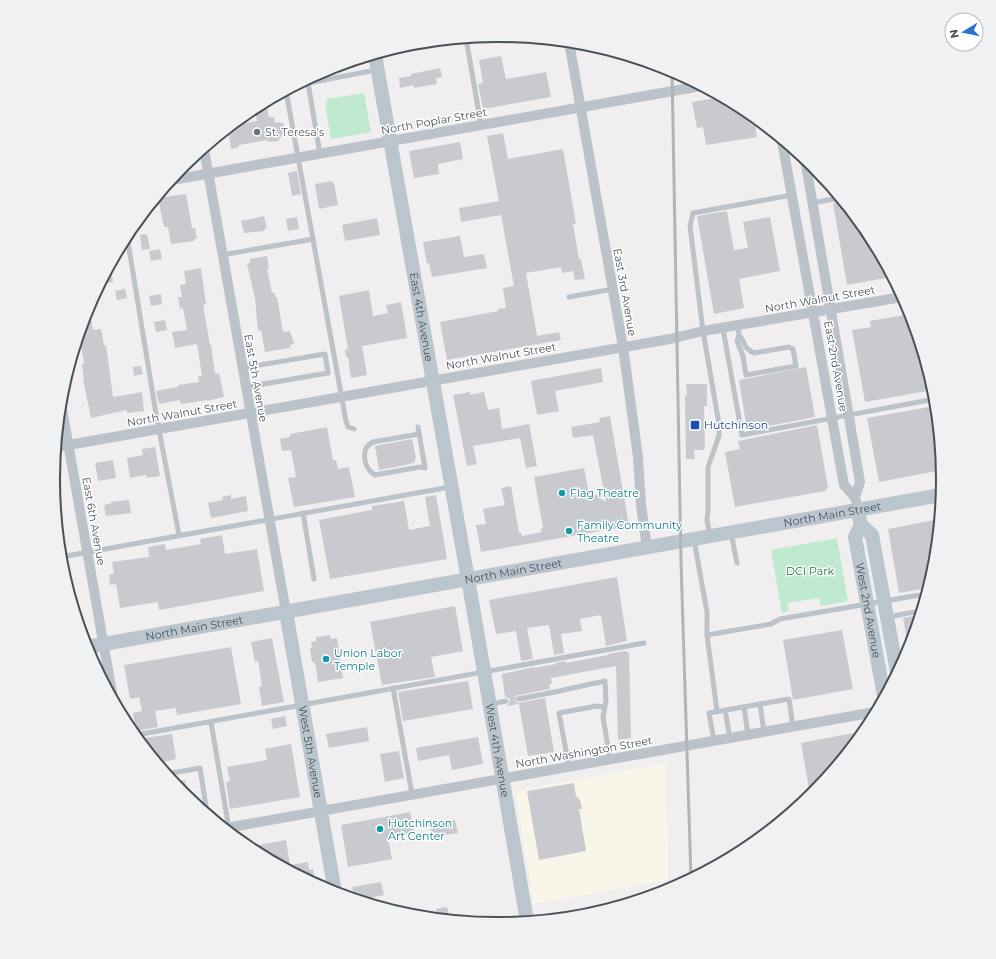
<svg xmlns="http://www.w3.org/2000/svg" width="996" height="959" font-family="Montserrat,sans-serif">
<style>
.commercial{fill:#faf5e9}
.green{fill:#c0ead0}
.building{fill:#c9cad0}
.lines{fill:none;stroke-linecap:round;stroke-linejoin:round}
.lane{stroke:#bbc2ca;stroke-width:5}
.street{stroke:#bbc2ca;stroke-width:10}
.secondary{stroke:#bbc5ce;stroke-width:14}
.rail{stroke:#b1b4b8;stroke-width:3}
.worship-dot{fill:#6b7280;stroke:#fff;stroke-width:1.5}
.transit-dot{fill:#1a4fb4;stroke:#fff;stroke-width:1.5}
.culture-dot{fill:#0f9aa8;stroke:#fff;stroke-width:1.5}
.labels{text-anchor:middle;dominant-baseline:central;stroke-width:3;stroke-linejoin:round;paint-order:stroke}
.street-label{font-size:11px;fill:#48515a;stroke:#fff}
.worship-label{font-size:11px;fill:#5b616d;stroke:#fff;text-anchor:start}
.transit-label{font-size:11px;fill:#164399;stroke:#fff;text-anchor:start}
.culture-label{font-size:11px;fill:#0d838f;stroke:#fff;text-anchor:start}
.park-label{font-size:11px;fill:#1f7449;stroke:#fff}
.rim{fill:none;stroke:#48515a;stroke-width:2}
</style>
<rect width="100%" height="100%" fill="#f0eeee"/>
<polygon class="commercial" points="666,763 668,880 534,904 516,797 520,790"/>
<g class="green">
<polygon points="364,93 371,132 331,139 325,103 327,103 326,99"/>
<polygon points="837,538 848,601 822,606 820,605 819,598 788,603 789,611 782,613 771,550"/>
</g>
<g class="building">
<polygon points="438,41 439,47 390,55 389,50 412,44"/>
<polygon points="501,56 506,79 546,72 551,97 483,109 478,84 483,83 479,60"/>
<polygon points="440,68 442,77 436,78 437,84 414,88 414,85 400,88 399,78 411,76 411,74"/>
<polygon points="721,97 745,110 754,117 757,137 706,145 703,127 697,128 692,102"/>
<polygon points="266,102 269,117 274,117 275,123 280,122 284,124 285,130 278,141 268,142 267,140 239,145 239,147 231,149 228,129 232,125 257,121 255,108"/>
<polygon points="503,133 508,159 563,149 576,224 573,224 579,259 581,259 585,279 575,280 573,271 562,273 561,267 526,273 537,336 559,332 561,340 447,360 440,322 498,311 498,309 506,308 503,288 514,286 501,215 461,222 459,208 499,201 487,136"/>
<polygon points="460,142 463,159 438,164 439,174 414,178 409,151"/>
<polygon points="297,171 301,194 292,196 288,173"/>
<polygon points="332,181 332,183 334,183 338,205 319,209 315,184"/>
<polygon points="186,194 192,228 195,228 197,239 194,239 194,241 171,244 168,227 164,227 158,198"/>
<polygon points="842,201 868,233 891,277 847,285 833,203"/>
<polygon points="727,211 734,250 748,248 743,222 770,217 780,271 739,279 744,308 714,314 697,216"/>
<polygon points="264,216 267,229 264,229 264,231 244,233 241,221"/>
<polygon points="297,217 299,229 288,231 286,219"/>
<polygon points="377,218 380,235 345,241 342,225"/>
<polygon points="147,234 150,249 142,250 140,235"/>
<polygon points="460,236 464,257 484,254 487,268 432,277 429,263 427,264 423,242"/>
<polygon points="160,249 162,259 151,261 149,251"/>
<polygon points="267,256 269,269 267,269 272,293 275,293 275,297 277,297 283,332 290,331 294,344 290,345 290,348 265,352 261,330 258,331 255,298 247,264 250,263 250,259"/>
<polygon points="111,266 113,282 101,284 105,276"/>
<polygon points="201,268 206,304 203,305 210,345 211,345 215,374 219,373 224,397 207,401 207,400 201,401 181,404 180,400 159,404 156,391 178,387 178,385 199,382 198,376 202,376 197,344 175,348 172,332 187,330 183,308 180,309 178,297 182,297 180,285 186,284 184,271"/>
<polygon points="125,289 127,298 117,300 115,291"/>
<polygon points="369,290 373,316 388,313 386,305 401,302 407,338 362,346 367,375 351,378 348,357 346,357 345,350 348,349 339,296"/>
<polygon points="161,294 162,304 151,306 149,296"/>
<polygon points="89,306 93,330 101,329 104,345 106,345 113,397 142,392 144,411 127,413 127,410 91,418 83,379 84,379 82,364 84,364 84,362 79,336"/>
<polygon points="910,314 933,390 865,402 852,330 871,327 870,321"/>
<polygon points="165,320 167,330 156,332 154,322"/>
<polygon points="141,366 143,374 134,376 133,367"/>
<polygon points="806,367 815,417 747,430 739,380"/>
<polygon points="601,368 603,382 555,391 559,411 537,415 531,381"/>
<polygon points="686,384 707,384 707,406 704,406 705,447 704,447 704,450 694,450 695,459 686,459 685,395 687,395"/>
<polygon points="470,392 470,395 484,392 488,410 499,408 502,429 529,424 537,466 526,468 520,438 473,446 477,464 467,466 453,395"/>
<polygon points="935,406 942,470 879,482 867,418"/>
<polygon points="610,416 629,526 481,552 476,525 486,524 483,509 505,505 501,488 511,486 519,533 521,532 522,536 542,532 541,528 543,528 534,477 584,468 588,489 606,502 593,435 573,438 571,427 600,422 599,418"/>
<polygon points="817,425 828,487 825,491 735,507 725,452 740,449 738,441"/>
<polygon points="327,427 333,460 336,460 338,469 349,467 355,497 294,507 288,478 296,477 291,450 282,451 280,439 290,437 290,434"/>
<polygon points="412,439 416,458 415,459 415,462 411,463 411,464 379,470 375,446"/>
<polygon points="155,447 160,476 147,478 146,475 130,478 127,458 143,455 142,449"/>
<polygon points="113,460 116,478 98,481 95,463"/>
<polygon points="231,495 231,499 246,496 248,511 211,518 208,503 223,500 222,497"/>
<polygon points="436,495 447,559 330,579 319,520 372,510 372,506 404,501 409,530 430,526 425,497"/>
<polygon points="129,500 131,513 106,516 104,505 112,503 111,502"/>
<polygon points="939,519 934,566 927,588 899,593 888,529"/>
<polygon points="222,535 225,554 257,549 264,591 159,610 158,602 120,608 116,584 110,585 109,574 114,574 112,562 149,557 148,547 165,544 166,550 201,544 200,539"/>
<polygon points="617,577 627,641 606,646 601,615 580,619 582,631 561,634 564,653 554,655 549,625 527,628 533,659 521,661 516,631 496,634 489,600"/>
<polygon points="455,606 463,651 431,657 435,677 382,685 370,622"/>
<polygon points="919,615 913,635 909,650 903,618"/>
<polygon points="842,630 853,689 793,700 783,640"/>
<polygon points="330,635 331,639 337,638 343,678 318,682 316,667 314,662 312,662 310,648 312,648 311,642 316,641 316,637"/>
<polygon points="272,638 284,702 262,706 259,687 262,686 258,661 255,662 251,642"/>
<polygon points="231,647 241,704 177,715 176,708 155,711 158,727 136,731 133,713 142,711 139,697 130,699 124,665"/>
<polygon points="625,651 629,653 631,738 618,740 616,666 551,678 552,684 549,684 550,689 515,696 515,701 518,703 545,698 554,752 528,756 519,704 507,706 510,701 509,698 505,697 502,674 534,667 534,668 556,664 555,663 565,661 566,663 608,655 608,654"/>
<polygon points="468,681 473,709 403,721 398,692"/>
<polygon points="285,716 287,726 273,729 271,719"/>
<polygon points="367,727 369,741 329,748 326,734"/>
<polygon points="864,731 812,794 810,795 801,743"/>
<polygon points="172,734 176,759 158,763 138,739"/>
<polygon points="478,737 483,764 452,770 449,755 418,761 416,748"/>
<polygon points="291,744 300,797 230,809 226,782 230,781 227,767 267,760 265,749"/>
<polygon points="399,751 404,778 385,782 380,754"/>
<polygon points="185,780 188,797 174,782"/>
<polygon points="574,783 576,796 580,800 582,809 579,809 586,851 539,860 527,791"/>
<polygon points="410,812 414,833 388,838 392,859 348,867 341,825"/>
<polygon points="455,820 458,833 432,837 430,824"/>
<polygon points="286,840 290,865 308,862 309,870 313,869 315,883 248,847"/>
<polygon points="381,882 384,895 360,900 354,898 352,887"/>
<polygon points="447,907 450,919 437,918 436,909"/>
</g>
<g class="lines">
<g class="lane">
<polyline points="466,38 481,125"/>
<polyline points="302,82 303,84 376,70"/>
<polyline points="308,83 320,154"/>
<polyline points="286,91 346,421 348,427 354,429"/>
<polyline points="812,203 839,198"/>
<polyline points="127,236 156,414 179,535"/>
<polyline points="222,255 313,239"/>
<polyline points="569,297 613,289"/>
<polyline points="738,326 739,335 743,341 745,346 749,350 754,353 789,347 793,349 796,366 746,375 743,356 737,341 739,335"/>
<polyline points="723,329 742,435 935,399"/>
<polyline points="242,368 325,354 328,373 246,387"/>
<path d="M418 427 425 468 420 467 375 475C364 469 359 448 373 442L419 434"/>
<polyline points="303,513 314,579"/>
<polyline points="731,533 737,563"/>
<polyline points="710,536 707,520 708,510 708,467 719,436 719,424 703,331 690,226 693,213 792,195"/>
<polyline points="694,540 707,612 707,635 717,711"/>
<polyline points="61,557 450,487"/>
<polyline points="888,617 920,611"/>
<polyline points="707,635 771,624 780,619 926,594"/>
<polyline points="393,688 412,794"/>
<path d="M518 699C548 694 576 687 605 681L606 700 603 717 610 759"/>
<polyline points="491,704 506,701"/>
<polyline points="760,704 764,732"/>
<polyline points="744,707 748,735"/>
<polyline points="725,710 730,738"/>
<polyline points="211,722 229,829"/>
<polyline points="136,735 644,643"/>
<polyline points="714,741 709,713 789,699 793,727"/>
<polyline points="569,767 559,713 597,706 604,707"/>
<polyline points="167,774 200,768 207,813"/>
</g>
<g class="street">
<polyline points="569,42 623,347 638,457 641,505 647,548"/>
<polyline points="782,141 844,485 855,497"/>
<polyline points="204,149 286,612"/>
<polyline points="805,159 860,482 855,497 856,501"/>
<polyline points="172,180 701,86"/>
<polyline points="61,403 113,698"/>
<polyline points="57,447 670,339 703,331 902,297"/>
<polyline points="226,828 875,712"/>
</g>
<g class="secondary">
<path id="s1" d="M375 55 472 602 527 921"/>
<polyline points="859,516 861,525 872,535 897,672"/>
<path id="s2" d="M861 525 855 537 884 696"/>
<path id="s3" d="M286 612 335 892"/>
<path id="s4" d="M87 647 941 495"/>
</g>
<polyline class="rail" points="672,71 681,562 691,878"/>
</g>
<circle class="worship-dot" cx="257" cy="132" r="4"/>
<rect class="transit-dot" x="690" y="420" width="10" height="10" rx="2"/>
<g class="culture-dot">
<circle cx="562" cy="493" r="4"/>
<circle cx="569" cy="531" r="4"/>
<circle cx="326" cy="659" r="4"/>
<circle cx="380" cy="829" r="4"/>
</g>
<g class="labels">
<g class="street-label">
<text transform="translate(434 121) rotate(-10)">North Poplar Street</text>
<text transform="translate(625 292) rotate(80)">East 3rd Avenue</text>
<text transform="translate(820 299) rotate(-10)">North Walnut Street</text>
<text stroke="none"><textPath href="#s1" startOffset="266">East 4th Avenue</textPath></text>
<text transform="translate(501 356) rotate(-10)">North Walnut Street</text>
<text transform="translate(836 366) rotate(80)">East 2nd Avenue</text>
<text transform="translate(256 378) rotate(80)">East 5th Avenue</text>
<text transform="translate(182 413) rotate(-10)">North Walnut Street</text>
<text stroke="none"><textPath href="#s4" startOffset="757">North Main Street</textPath></text>
<text transform="translate(94 521) rotate(80)">East 6th Avenue</text>
<text stroke="none"><textPath href="#s4" startOffset="433">North Main Street</textPath></text>
<text stroke="none"><textPath href="#s2" startOffset="88">West 2nd Avenue</textPath></text>
<text stroke="none"><textPath href="#s4" startOffset="109">North Main Street</textPath></text>
<text stroke="none"><textPath href="#s1" startOffset="706">West 4th Avenue</textPath></text>
<text stroke="none"><textPath href="#s3" startOffset="142">West 5th Avenue</textPath></text>
<text transform="translate(584 752) rotate(-10)">North Washington Street</text>
</g>
<g class="worship-label">
<text x="265" y="132">St. Teresa's</text>
</g>
<g class="transit-label">
<text x="704" y="425">Hutchinson</text>
</g>
<g class="culture-label">
<text x="570" y="493">Flag Theatre</text>
<text x="577" y="525">Family Community<tspan x="577" dy="13">Theatre</tspan></text>
<text x="334" y="653">Union Labor<tspan x="334" dy="13">Temple</tspan></text>
<text x="388" y="823">Hutchinson<tspan x="388" dy="13">Art Center</tspan></text>
</g>
<g class="park-label">
<text x="810" y="571">DCI Park</text>
</g>
</g>
<path d="M0 0H996V959H0ZM497 42H499A437 437 0 0 1 936 479V480A437 437 0 0 1 499 917H497A437 437 0 0 1 60 480V479A437 437 0 0 1 497 42Z" fill="#f0f1f2" fill-rule="evenodd"/>
<path class="rim" d="M497 42H499A437 437 0 0 1 936 479V480A437 437 0 0 1 499 917H497A437 437 0 0 1 60 480V479A437 437 0 0 1 497 42Z"/>
<g transform="translate(964 32) rotate(260)"><circle r="19" fill="#ffffff" stroke="#b6b9bd"/>
<path d="M0-3L7 15L0 10L-7 15Z" fill="#2a74cf"/>
<text y="-6" font-size="11" font-weight="bold" text-anchor="middle" fill="#48515a">N</text>
</g>
</svg>
